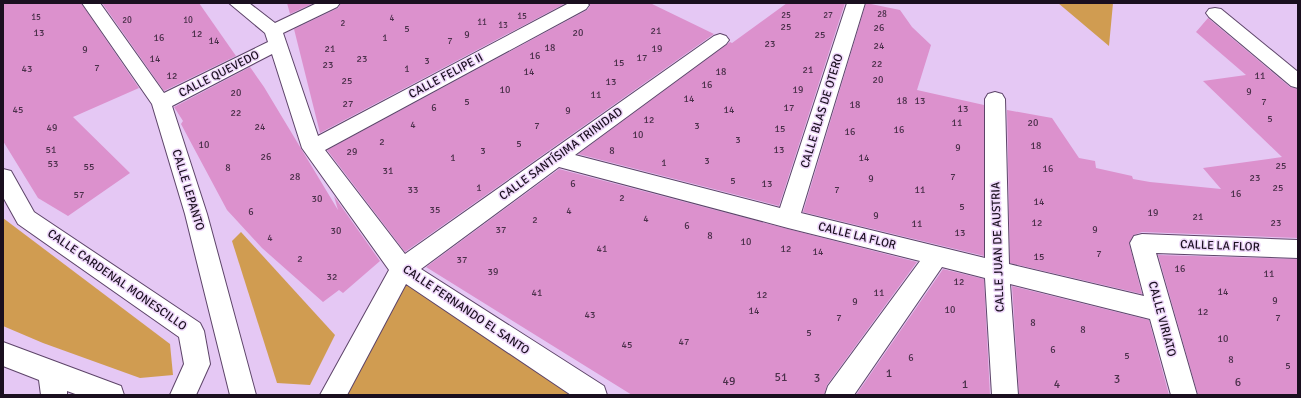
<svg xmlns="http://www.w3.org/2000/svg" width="1301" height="398" font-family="Signika,sans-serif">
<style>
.green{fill:#d09c51}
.building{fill:#dc91cd}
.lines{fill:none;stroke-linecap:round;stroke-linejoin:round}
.minor-casing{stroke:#5d4469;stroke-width:2}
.highway-casing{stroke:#5d4469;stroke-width:2}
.minor{fill:#fff;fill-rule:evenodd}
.highway{fill:#fff;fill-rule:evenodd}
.labels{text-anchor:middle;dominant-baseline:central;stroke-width:3;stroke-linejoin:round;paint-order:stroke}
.far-number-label{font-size:9px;fill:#4a304a}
.number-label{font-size:10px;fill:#4a304a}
.street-label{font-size:12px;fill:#1a0f1f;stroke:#efd8fb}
.near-number-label{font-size:12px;fill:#4a304a}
</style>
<rect width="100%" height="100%" fill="#e5c8f4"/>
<g class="green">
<polygon points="1058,3 1113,3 1109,46"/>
<polygon points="3,218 170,344 173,375 140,378 43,343 3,326"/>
<polygon points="241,232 335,335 310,385 277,383 232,241"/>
<polygon points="402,269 594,395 333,395"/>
</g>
<g class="building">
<polygon points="3,3 81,3 139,88 73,117 130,173 68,216 38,198 3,141"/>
<polygon points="102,3 199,3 236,56 164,91"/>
<polygon points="287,3 314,3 290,14"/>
<polygon points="341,3 566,3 320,133 294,29 338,8"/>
<polygon points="589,3 650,3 714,34 405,252 327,150 587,10 590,6"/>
<polygon points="787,3 845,3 779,206 578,154 730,42 732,43"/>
<polygon points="866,3 900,10 912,27 931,45 917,90 984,105 984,256 803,212"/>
<polygon points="1208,18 1290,87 1298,89 1298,238 1142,232 1134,235 1129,243 1142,294 1010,263 1007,110 1052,118 1079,158 1095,161 1096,168 1132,176 1133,179 1150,182 1221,189 1203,168 1282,157 1203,81 1246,75 1196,32"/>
<polygon points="250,67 264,87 338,210 334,196 380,261 343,293 339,290 323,302 262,248 227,210 181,124 183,121 174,107"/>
<polygon points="559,169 788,229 917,262 827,385 824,395 632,395 426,267"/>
<polygon points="1158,255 1298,259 1298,395 1198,395"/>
<polygon points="943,269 984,279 990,395 856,395"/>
<polygon points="1012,286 1149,320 1169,395 1019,395"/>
</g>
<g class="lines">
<defs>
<g id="minor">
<polygon points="82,3 100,3 164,93 268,42 265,33 229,3 249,3 275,23 317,3 340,3 337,7 283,33 318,136 569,3 587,3 589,5 586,9 325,150 405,254 714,36 720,34 726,36 729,40 726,44 575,155 780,208 847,3 865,3 801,213 985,258 985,99 988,94 995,92 1002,94 1005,99 1009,264 1144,296 1130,243 1134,236 1142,234 1298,240 1298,258 1156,253 1197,395 1171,395 1150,319 1010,284 1018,395 992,395 985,278 942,267 854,395 825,395 828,386 920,261 788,228 559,167 421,269 604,386 607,395 571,395 406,284 347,395 320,395 389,270 302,148 272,54 172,106 207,214 256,395 230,395 185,214 152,104"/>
<polygon points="1215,8 1221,9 1298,72 1298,88 1291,86 1209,17 1206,13 1209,9"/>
<polygon points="3,169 11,171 34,212 200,323 204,331 210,364 196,395 170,395 184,364 179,337 18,224 3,197"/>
</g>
<polygon id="highway" points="3,342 121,386 124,395 78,395 67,391 67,395 41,395 39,380 3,366"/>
</defs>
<use href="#minor" class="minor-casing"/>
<use href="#highway" class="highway-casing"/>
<use href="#minor" class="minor"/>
<use href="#highway" class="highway"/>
</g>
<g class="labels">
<g class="far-number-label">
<text x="882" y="14">28</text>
<text x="786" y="15">25</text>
<text x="828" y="15">27</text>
<text x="522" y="16">15</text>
<text x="36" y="17">15</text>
<text x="392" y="18">4</text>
<text x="127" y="20">20</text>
<text x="188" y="20">10</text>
<text x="482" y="22">11</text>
<text x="343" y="23">2</text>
<text x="503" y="25">13</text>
</g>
<g class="number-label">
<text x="786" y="27">25</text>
<text x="879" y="28">26</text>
<text x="407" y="29">5</text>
<text x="656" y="31">21</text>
<text x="39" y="33">13</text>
<text x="578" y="33">20</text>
<text x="197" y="34">12</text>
<text x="467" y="35">9</text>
<text x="820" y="35">25</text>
<text x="159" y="38">16</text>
<text x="385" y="38">1</text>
<text x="214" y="41">14</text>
<text x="450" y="41">7</text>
<text x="770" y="44">23</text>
<text x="879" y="46">24</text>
<text x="550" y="48">18</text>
<text x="330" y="49">21</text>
<text x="657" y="49">19</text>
<text x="85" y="50">9</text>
<text x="535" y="56">16</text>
<text x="642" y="58">17</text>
<text x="155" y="59">14</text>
<text x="362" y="59">23</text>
<text x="427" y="61">3</text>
<text x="619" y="63">15</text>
<text x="877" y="64">22</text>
<text x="328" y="65">23</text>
<text x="97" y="68">7</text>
<text x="27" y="69">43</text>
<text x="407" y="69">1</text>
<text x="808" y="70">21</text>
<text x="529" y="72">14</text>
<text x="721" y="72">18</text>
<text x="172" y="76">12</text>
<text x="1260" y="76">11</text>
<text x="878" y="80">20</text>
<text x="347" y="81">25</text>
<text x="611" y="82">13</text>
<text x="707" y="85">16</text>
<text x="505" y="90">10</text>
<text x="798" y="90">19</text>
<text x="1249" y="92">9</text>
<text x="236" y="93">20</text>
<text x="596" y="95">11</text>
<text x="689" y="99">14</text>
<text x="902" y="101">18</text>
<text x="920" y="101">13</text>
<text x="467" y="102">5</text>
<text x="1264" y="102">7</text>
<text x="348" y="104">27</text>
<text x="855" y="105">18</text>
<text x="434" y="108">6</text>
<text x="789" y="108">17</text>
<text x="963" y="109">13</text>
<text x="18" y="110">45</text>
<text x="729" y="110">14</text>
<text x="568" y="111">9</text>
<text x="236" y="113">22</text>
<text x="1270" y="119">5</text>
<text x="649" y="120">12</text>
<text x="957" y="123">11</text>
<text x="1033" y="123">20</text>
<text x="413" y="125">4</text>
<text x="537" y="126">7</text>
<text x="697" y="126">3</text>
<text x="260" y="127">24</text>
<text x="52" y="128">49</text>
<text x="780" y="129">15</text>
<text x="899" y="130">16</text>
<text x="850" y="132">16</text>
<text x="638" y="135">10</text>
<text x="738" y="140">3</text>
<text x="382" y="142">2</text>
<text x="519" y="144">5</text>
<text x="204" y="145">10</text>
<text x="1036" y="146">18</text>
<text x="958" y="148">9</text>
<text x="51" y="150">51</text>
<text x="779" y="150">13</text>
<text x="483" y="151">3</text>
<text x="612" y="151">8</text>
<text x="352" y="152">29</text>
<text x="266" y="157">26</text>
<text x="453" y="158">1</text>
<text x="864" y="158">14</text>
<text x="707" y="161">3</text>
<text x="664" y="163">1</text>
<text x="53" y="164">53</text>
<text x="1281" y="166">25</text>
<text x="89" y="167">55</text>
<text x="228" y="168">8</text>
<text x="1048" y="169">16</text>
<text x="388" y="171">31</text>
<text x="295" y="177">28</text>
<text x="953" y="177">7</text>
<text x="1255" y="178">23</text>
<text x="871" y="179">9</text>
<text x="733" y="181">5</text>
<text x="573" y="184">6</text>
<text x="767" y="184">13</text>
<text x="479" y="188">1</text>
<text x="1278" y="188">25</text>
<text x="413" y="190">33</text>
<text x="837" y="190">7</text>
<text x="920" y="190">11</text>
<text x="1236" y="194">16</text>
<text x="79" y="195">57</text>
<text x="622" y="198">2</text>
<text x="317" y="199">30</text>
<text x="1039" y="202">14</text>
<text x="962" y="207">5</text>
<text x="435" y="210">35</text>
<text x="569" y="211">4</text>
<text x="251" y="212">6</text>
<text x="1153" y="213">19</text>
<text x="876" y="216">9</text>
<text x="1198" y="217">21</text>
<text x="646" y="219">4</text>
<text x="535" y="220">2</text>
<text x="1037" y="223">12</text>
<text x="1276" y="223">23</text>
<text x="917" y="224">11</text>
<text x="687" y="226">6</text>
<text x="501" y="230">37</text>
<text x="1095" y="230">9</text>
<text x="336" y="231">30</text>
<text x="960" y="233">13</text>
<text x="710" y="236">8</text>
<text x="270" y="238">4</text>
<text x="746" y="242">10</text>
<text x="602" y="249">41</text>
<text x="786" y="249">12</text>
<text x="818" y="252">14</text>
<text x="1099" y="254">7</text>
<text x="1039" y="257">15</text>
<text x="300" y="259">2</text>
<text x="462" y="260">37</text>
<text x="1180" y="269">16</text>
<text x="493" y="272">39</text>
<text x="1269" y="274">11</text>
<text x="332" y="277">32</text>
<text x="959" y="282">12</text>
<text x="1223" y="292">14</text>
<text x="537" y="293">41</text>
<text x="879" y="293">11</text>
<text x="762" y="295">12</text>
<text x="1275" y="301">9</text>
<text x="855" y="302">9</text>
<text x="950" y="310">10</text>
<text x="754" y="311">14</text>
<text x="1203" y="312">12</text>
<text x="590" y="315">43</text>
<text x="839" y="318">7</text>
<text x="1278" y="318">7</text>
<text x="1033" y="323">8</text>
<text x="1083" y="330">8</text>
<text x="809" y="333">5</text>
<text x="1223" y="339">10</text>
<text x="684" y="342">47</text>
<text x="627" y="345">45</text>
<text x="1053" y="350">6</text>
<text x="1127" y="356">5</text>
<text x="911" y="358">6</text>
<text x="1231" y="360">8</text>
<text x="1288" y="366">5</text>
</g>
<g class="street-label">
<text transform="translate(219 74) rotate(-27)">CALLE QUEVEDO</text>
<text transform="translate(446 76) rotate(-28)">CALLE FELIPE II</text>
<text transform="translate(822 111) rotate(-73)">CALLE BLAS DE OTERO</text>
<text transform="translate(561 154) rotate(-36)">CALLE SANTÍSIMA TRINIDAD</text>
<text transform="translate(188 190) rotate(73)">CALLE LEPANTO</text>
<text transform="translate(857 236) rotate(14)">CALLE LA FLOR</text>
<text transform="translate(1220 246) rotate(2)">CALLE LA FLOR</text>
<text transform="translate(998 247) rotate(-92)">CALLE JUAN DE AUSTRIA</text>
<text transform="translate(117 280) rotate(35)">CALLE CARDENAL MONESCILLO</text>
<text transform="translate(466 310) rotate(34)">CALLE FERNANDO EL SANTO</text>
<text transform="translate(1162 319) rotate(75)">CALLE VIRIATO</text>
</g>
<g class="near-number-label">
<text x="889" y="373">1</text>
<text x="781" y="377">51</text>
<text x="817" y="378">3</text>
<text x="1117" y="379">3</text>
<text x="729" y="381">49</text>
<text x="1238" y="382">6</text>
<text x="965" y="384">1</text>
<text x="1057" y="384">4</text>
</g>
</g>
<rect width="1301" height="398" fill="none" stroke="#1a0f1f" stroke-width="8"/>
</svg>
